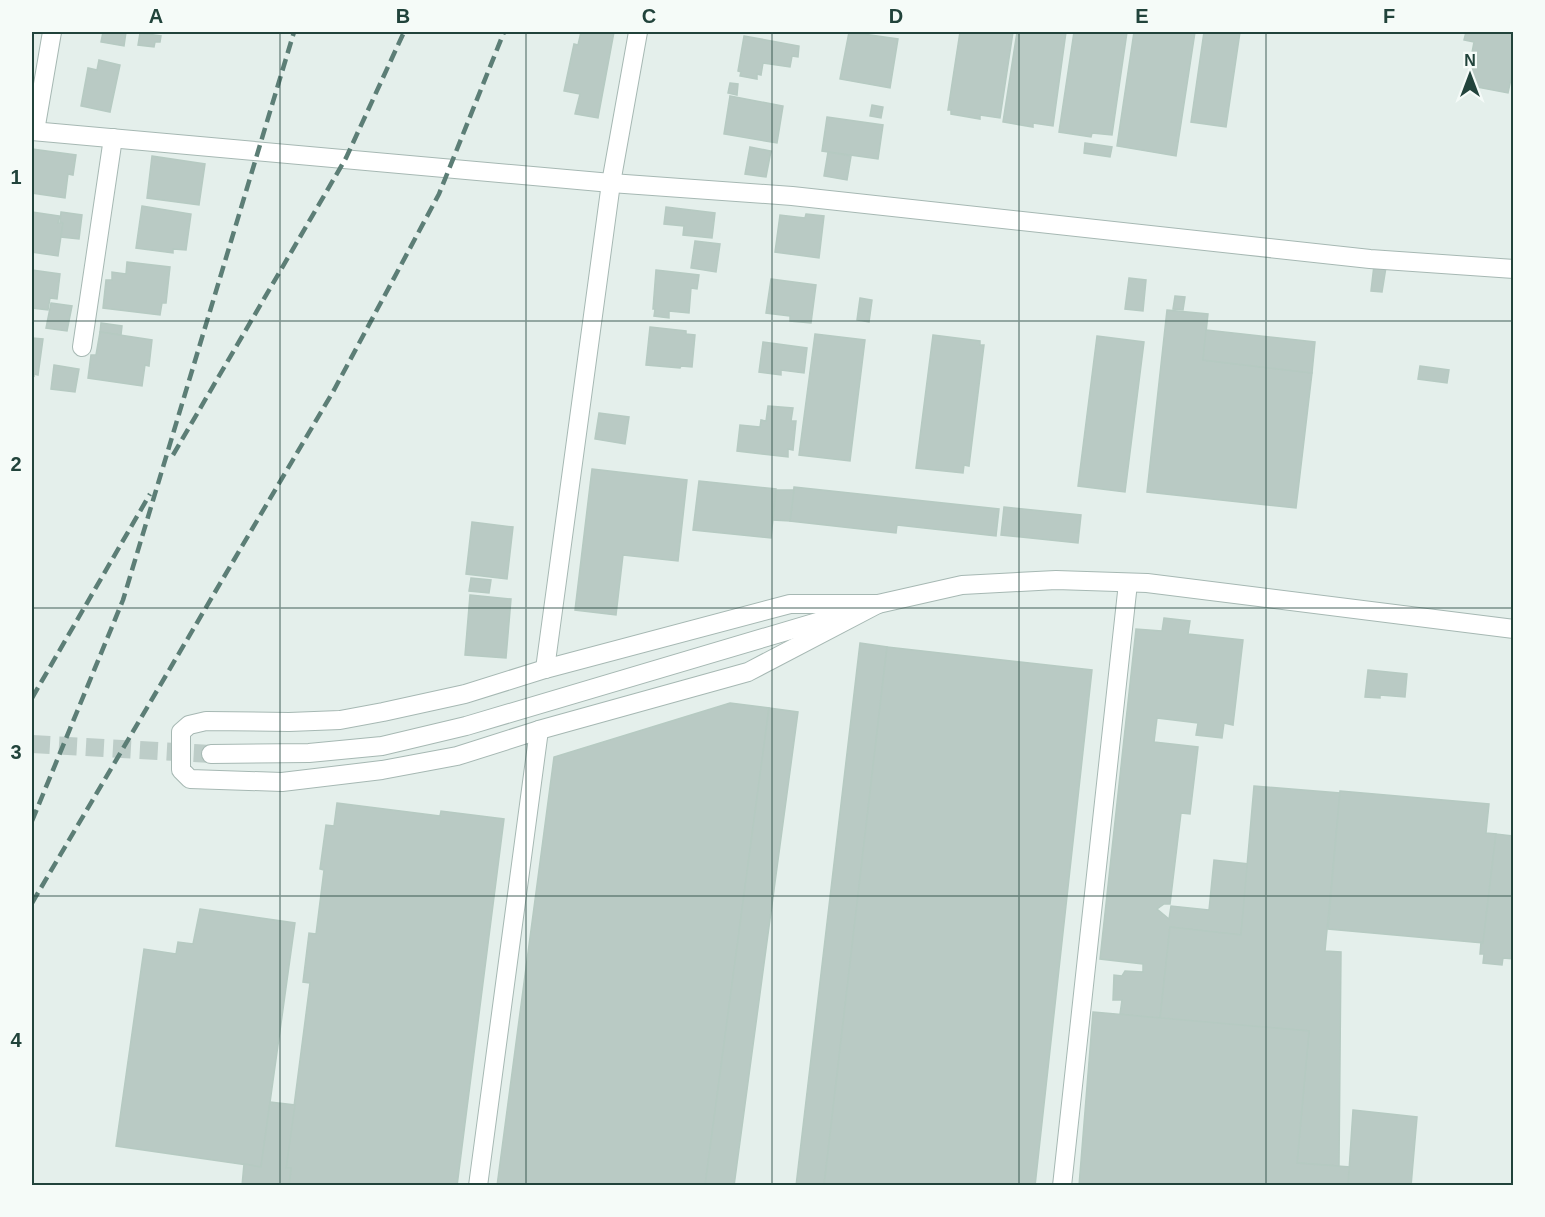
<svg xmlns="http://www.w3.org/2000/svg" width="1545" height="1217" font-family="Helvetica,sans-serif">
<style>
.building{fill:#b9cac4;stroke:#b6cac2;stroke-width:1.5}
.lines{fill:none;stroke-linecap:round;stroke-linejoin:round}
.tertiary-tunnel{stroke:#bdcdc8;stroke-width:18;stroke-dasharray:18 9;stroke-linecap:butt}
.minor-casing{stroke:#a6b8b3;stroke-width:20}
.tertiary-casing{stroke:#a6b8b3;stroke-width:20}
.minor{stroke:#fff;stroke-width:18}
.tertiary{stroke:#fff;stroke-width:18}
.rail{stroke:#5c7e76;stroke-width:4.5;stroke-dasharray:12 6;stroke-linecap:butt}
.grid{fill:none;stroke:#21433b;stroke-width:1.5;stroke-opacity:0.55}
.neatline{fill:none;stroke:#21433b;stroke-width:2}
.grid-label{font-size:20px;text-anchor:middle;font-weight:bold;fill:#21433b}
</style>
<rect width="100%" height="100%" fill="#e4efeb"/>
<g class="building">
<polygon points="103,32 126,32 124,46 101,42"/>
<polygon points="581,32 614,32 598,118 575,114 580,94 564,91 574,44 578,45"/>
<polygon points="849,32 898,39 890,88 840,79"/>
<polygon points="960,32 1013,32 1000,118 980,115 980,119 951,114 951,110 948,110"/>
<polygon points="1017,32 1066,32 1053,126 1033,123 1033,127 1003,122"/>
<polygon points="1074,32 1127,32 1112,135 1092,133 1091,137 1059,132"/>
<polygon points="1134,32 1195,32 1176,156 1117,146"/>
<polygon points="1204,32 1240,32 1226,127 1191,122"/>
<polygon points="1466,32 1514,32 1514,65 1508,93 1466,85 1474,42 1464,40"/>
<polygon points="140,33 161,36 160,42 155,42 154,47 138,45"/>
<polygon points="744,36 799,46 798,57 792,56 790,67 763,63 761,75 757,74 757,79 740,76 741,72 738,71"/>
<polygon points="99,60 120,65 110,112 81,106 88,68 97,70"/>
<polygon points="730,83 738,84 737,95 728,93"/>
<polygon points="730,96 783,106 777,143 724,134"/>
<polygon points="872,105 883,107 881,118 870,116"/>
<polygon points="827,117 883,125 878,159 822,151"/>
<polygon points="1085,143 1112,147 1110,157 1084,153"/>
<polygon points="750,147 771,151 766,177 745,174"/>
<polygon points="32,149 76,155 73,175 68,174 65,198 32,193"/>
<polygon points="828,152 851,156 847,180 824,176"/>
<polygon points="152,156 205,164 199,205 147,198"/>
<polygon points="142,206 191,214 186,250 173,249 173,253 136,248"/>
<polygon points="666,207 715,213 712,238 683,235 684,226 664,224"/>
<polygon points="32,212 60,216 58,223 63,223 58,256 32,252"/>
<polygon points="61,212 82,215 79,239 61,237 63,223 60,222"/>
<polygon points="806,214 824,216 819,258 775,252 780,215 805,218"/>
<polygon points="695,241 720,244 716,272 691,268"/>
<polygon points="127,262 170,267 166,303 162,303 160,315 103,308 106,280 112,280 112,272 126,274"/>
<polygon points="1374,265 1386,267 1382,292 1371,291"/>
<polygon points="32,270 60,274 57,299 50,298 48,310 32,308"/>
<polygon points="656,270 699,275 697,289 691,288 689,313 669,311 669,318 654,316 655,309 653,309"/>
<polygon points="1129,278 1146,280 1143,311 1125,309"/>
<polygon points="771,279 816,285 811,323 790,321 790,316 766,313"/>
<polygon points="1175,296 1185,297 1183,310 1173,309"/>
<polygon points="860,298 872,300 869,322 857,320"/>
<polygon points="51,303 72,306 67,331 46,328"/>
<polygon points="1167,310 1208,314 1203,360 1312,373 1296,508 1147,492"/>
<polygon points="101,323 122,326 121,335 100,332"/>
<polygon points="650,327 686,331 686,334 695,335 692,367 681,366 680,368 646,365"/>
<polygon points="1206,330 1315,342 1312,373 1203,360"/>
<polygon points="100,332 152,340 149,366 145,365 142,386 88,378 91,355 96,355"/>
<polygon points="815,334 865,340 850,461 799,455"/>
<polygon points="933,335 980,341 980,345 984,345 969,466 964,465 963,473 916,468"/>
<polygon points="1097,336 1144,342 1125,492 1078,486"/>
<polygon points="32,338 43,339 38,375 34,374 34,376 32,375"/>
<polygon points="763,342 807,348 804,373 781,370 781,375 759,372"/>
<polygon points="54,365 79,369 75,392 51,389"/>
<polygon points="1420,366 1449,370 1447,383 1418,379"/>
<polygon points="768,406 793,408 791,421 796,421 793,450 788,449 788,457 737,451 740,425 760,427 761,420 766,421"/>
<polygon points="599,413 629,417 625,444 595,439"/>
<polygon points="592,469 687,480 678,561 623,555 616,615 575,610"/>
<polygon points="699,481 776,489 771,538 693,530"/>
<polygon points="794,487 999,509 996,536 897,525 896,533 790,521"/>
<polygon points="776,490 794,490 790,521 773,520"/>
<polygon points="1004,507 1081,515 1078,543 1001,535"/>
<polygon points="472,522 513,527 507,579 466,574"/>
<polygon points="471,578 491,580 489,593 469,591"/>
<polygon points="470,595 511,599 506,658 465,655"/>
<polygon points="1164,618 1190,621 1188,634 1243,640 1233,725 1224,723 1222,738 1196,735 1198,723 1157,718 1154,742 1198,747 1190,814 1181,813 1170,904 1164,904 1157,909 1169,919 1171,906 1209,910 1214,860 1249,864 1241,935 1170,927 1160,1019 1120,1014 1122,1000 1113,1000 1114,975 1122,976 1125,971 1143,972 1143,964 1100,959 1136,629 1162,631"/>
<polygon points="860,643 887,647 824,1186 796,1186"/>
<polygon points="887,647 1092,670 1035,1186 824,1186"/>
<polygon points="1368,670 1407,674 1405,697 1380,695 1380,698 1365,697"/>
<polygon points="730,703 769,708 705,1186 497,1186 554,757"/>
<polygon points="769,708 798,712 734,1186 705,1186"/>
<polygon points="1254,786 1340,793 1325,951 1341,952 1339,1166 1297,1163 1309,1031 1160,1019 1170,927 1241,935"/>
<polygon points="1340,791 1489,804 1486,833 1496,834 1483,943 1328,929"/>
<polygon points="337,803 440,816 441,811 504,819 457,1186 289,1186 291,1168 286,1168 310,983 303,982 309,933 316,934 324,870 320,869 326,825 334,826"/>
<polygon points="1514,831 1514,959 1503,958 1502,965 1483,963 1484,954 1480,954 1481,942 1483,943 1496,834 1513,836"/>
<polygon points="200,909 295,923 261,1167 116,1146 144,949 176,954 178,942 193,944"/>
<polygon points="1093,1012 1309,1031 1297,1163 1350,1167 1348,1186 1079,1186"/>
<polygon points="270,1102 295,1105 286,1168 291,1168 289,1186 242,1186 244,1164 261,1167"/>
<polygon points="1353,1110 1417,1117 1411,1186 1348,1186"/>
</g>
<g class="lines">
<polyline class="tertiary-tunnel" points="32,744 211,754"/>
<defs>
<g id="minor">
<polyline points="32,131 611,183 792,196 1370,259 1514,269"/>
<polyline points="35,131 52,32"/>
<polyline points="82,347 113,138"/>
<polygon points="790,604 878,604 748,672 539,730 457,756 382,770 282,782 190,779 181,770 181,732 189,725 206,721 289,722 340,720 383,712 465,694 545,669"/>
<polyline points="545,669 611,183 638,32"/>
<polyline points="478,1186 539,730"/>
<polyline points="1062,1186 1128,583"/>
</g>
<polyline id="tertiary" points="211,754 309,753 382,746 466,726 878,604 962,585 1056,580 1147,583 1514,629"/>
</defs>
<use href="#minor" class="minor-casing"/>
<use href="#tertiary" class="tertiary-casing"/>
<use href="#minor" class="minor"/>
<use href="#tertiary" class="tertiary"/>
<g class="rail">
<polyline points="173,455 346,158 404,32"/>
<polyline points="32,698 150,494"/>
<polyline points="32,821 123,600 294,32"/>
<polyline points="32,903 334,390 439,194 504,32"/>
</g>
</g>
<path class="grid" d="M280 32V1186M526 32V1186M772 32V1186M1019 32V1186M1266 32V1186M32 321H1514M32 608H1514M32 896H1514"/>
<rect width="1545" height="1217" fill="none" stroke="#f5fbf8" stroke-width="66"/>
<g transform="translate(1470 75)" stroke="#f5fbf8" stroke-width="4.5" paint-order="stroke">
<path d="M0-4.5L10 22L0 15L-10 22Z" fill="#21433b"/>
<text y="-9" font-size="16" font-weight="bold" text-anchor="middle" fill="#21433b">N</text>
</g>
<rect x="33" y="33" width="1479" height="1151" class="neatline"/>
<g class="grid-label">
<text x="156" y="23">A</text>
<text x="403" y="23">B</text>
<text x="649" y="23">C</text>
<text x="896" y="23">D</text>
<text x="1142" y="23">E</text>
<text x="1389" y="23">F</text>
<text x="16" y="184">1</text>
<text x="16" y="471">2</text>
<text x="16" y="759">3</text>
<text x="16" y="1047">4</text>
</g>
</svg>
